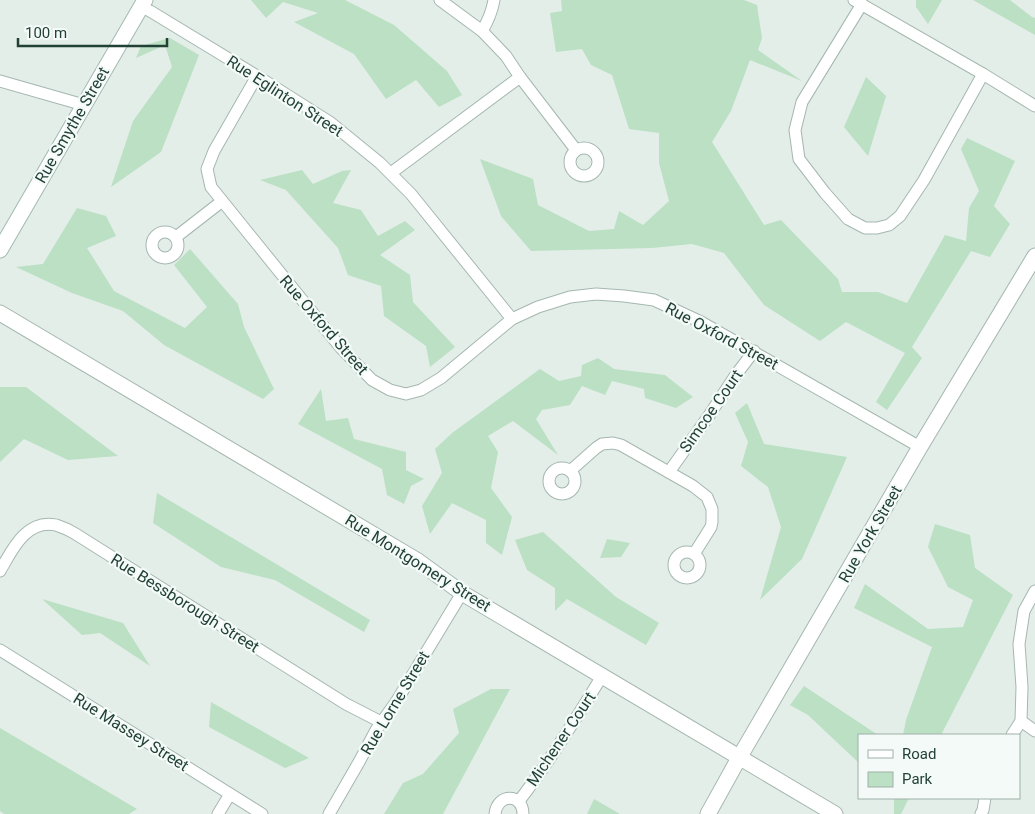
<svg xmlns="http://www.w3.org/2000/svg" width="1035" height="814" font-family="Roboto,sans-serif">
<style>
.green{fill:#bbe0c4}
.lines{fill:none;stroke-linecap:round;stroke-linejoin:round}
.minor-casing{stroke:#a5b7b0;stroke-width:13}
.tertiary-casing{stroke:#a5b7b0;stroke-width:17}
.secondary-casing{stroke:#a1bab1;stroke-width:17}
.minor{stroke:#fff;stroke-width:11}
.tertiary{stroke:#fff;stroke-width:15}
.secondary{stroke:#fff;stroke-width:15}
.labels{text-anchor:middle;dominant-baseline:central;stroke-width:4.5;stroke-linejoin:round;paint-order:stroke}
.street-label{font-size:16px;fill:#214137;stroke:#f4faf7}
</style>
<rect width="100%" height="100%" fill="#e3eee9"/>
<g class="green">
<polygon points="251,0 345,0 394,25 447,71 462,95 439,107 416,80 386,99 354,54 294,22 318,13 283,2 266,18"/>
<polygon points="561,0 744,0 757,5 762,38 758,50 802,81 750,60 731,111 712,142 764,225 781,220 838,279 842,292 878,292 907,303 945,235 966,241 969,208 979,191 961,149 967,138 1015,161 994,206 1010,224 990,257 971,251 912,347 922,358 887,410 876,402 905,353 846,322 820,341 764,305 724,253 692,244 652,248 531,251 501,216 480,159 533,179 538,205 589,231 614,229 619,211 643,225 669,201 659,163 659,133 629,129 612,75 591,65 582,49 556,52 550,13 562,11"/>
<polygon points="916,0 942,0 928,24 916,7"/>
<polygon points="973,0 1010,0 1032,17 1035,18 1035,35"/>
<polygon points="170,38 199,55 161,152 111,187 133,121 172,67 165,45 136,58 141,46"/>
<polygon points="866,77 886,96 868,156 844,127"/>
<polygon points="302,170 313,184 342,171 351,170 333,203 361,210 378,236 405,221 415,230 380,255 410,275 413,302 455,347 430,367 426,346 384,316 381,286 348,275 338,248 286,190 260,180"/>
<polygon points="77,208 106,216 116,236 87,248 114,291 185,328 207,307 174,265 190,249 238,304 244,327 274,389 263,399 164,345 123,311 72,293 16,267 43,264"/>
<polygon points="598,358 614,369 665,375 693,397 676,408 645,398 644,389 612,381 605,395 582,386 570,405 542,410 536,419 558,455 513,421 488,436 498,452 491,488 512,517 502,555 486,543 486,520 452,503 430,534 422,506 442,473 435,449 452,433 540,369 559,381 581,376 582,365"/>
<polygon points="0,387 26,387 118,456 68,460 24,439 0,462"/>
<polygon points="321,389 326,421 348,418 354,439 406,452 406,470 424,479 411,486 404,504 387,495 382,469 298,424"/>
<polygon points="747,403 764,444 847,457 802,559 760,600 781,527 768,487 741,466 748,442 735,413"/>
<polygon points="157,493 370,620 364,632 275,580 221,567 153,523"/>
<polygon points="935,524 970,535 975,568 1013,595 941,735 903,735 906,720 932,647 854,608 865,584 928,629 963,627 973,600 948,587 928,547"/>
<polygon points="543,532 616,597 659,623 646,645 567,599 555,611 555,588 527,570 515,540"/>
<polygon points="607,539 630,543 621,557 600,558"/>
<polygon points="42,599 123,623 150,666 100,633 82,635"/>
<polygon points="804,686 878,735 859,735 859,763 808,715 790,705"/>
<polygon points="491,689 510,689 443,814 384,814 403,783 423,774 459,733 453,709"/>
<polygon points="211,702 309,758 285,768 209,727"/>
<polygon points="0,728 137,809 129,814 4,814 0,811"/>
<polygon points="894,798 909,798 901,814 894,814"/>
<polygon points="594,799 620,814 587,814"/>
</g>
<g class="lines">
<defs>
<g id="minor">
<polyline points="440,0 482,31 506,56 520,77 576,150"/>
<polyline points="854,0 983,74 1035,106"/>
<polyline points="862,4 802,102 795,130 799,159 825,193 848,219 865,228 877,228 889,225 900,216 924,180 983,74"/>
<polyline points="140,7 150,11 257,76 331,123 380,163 411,194 512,319"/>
<path d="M482 31C488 21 492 12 494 0"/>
<polyline points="257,76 214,151 207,169 211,187 341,348 372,380 390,390 406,394 421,390 441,378 512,319 538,307 570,297 596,294 624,296 654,300 701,322 920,447"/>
<polyline points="0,81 84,105"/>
<circle cx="584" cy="162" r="14"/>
<polyline points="391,173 520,77"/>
<circle cx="165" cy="245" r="13"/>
<polyline points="176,237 221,202"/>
<circle cx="562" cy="481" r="13"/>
<polyline points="570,471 596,448 602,444 613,443 621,445 693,486 707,497 712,509 712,522 711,527 694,554"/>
<polyline points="669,472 708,417 735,376 754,351"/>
<circle cx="687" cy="565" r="13"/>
<path d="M0 571C12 550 26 519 56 525 62 527 69 530 74 533L346 704 381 722"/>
<polyline points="0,650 262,814"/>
<polyline points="1021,721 1035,731"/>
<polyline points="1012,735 1021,721 1022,687 1019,644 1024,611 1035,591"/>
<path d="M519 801C550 761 576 719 602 676"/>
<polyline points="218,814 230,794"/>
<polyline points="329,814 359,762 376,730 396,702 462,593"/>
<path d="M495 814C497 793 523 793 523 814"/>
<polyline points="981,814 983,810 985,798"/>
</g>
<g id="tertiary">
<polyline points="0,313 418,561 462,593 835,814"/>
<polyline points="708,814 739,758 920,447 1035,256"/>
</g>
<polyline id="secondary" points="0,250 145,0"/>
</defs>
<use href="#minor" class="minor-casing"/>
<use href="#tertiary" class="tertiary-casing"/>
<use href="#secondary" class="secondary-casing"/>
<use href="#minor" class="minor"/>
<use href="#tertiary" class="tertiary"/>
<use href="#secondary" class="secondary"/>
</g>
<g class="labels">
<g class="street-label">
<text transform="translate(285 96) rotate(33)">Rue Eglinton Street</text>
<text transform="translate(72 125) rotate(-60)">Rue Smythe Street</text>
<text transform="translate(324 325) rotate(49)">Rue Oxford Street</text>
<text transform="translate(722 336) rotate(28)">Rue Oxford Street</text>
<text transform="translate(711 411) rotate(-55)">Simcoe Court</text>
<text transform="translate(870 534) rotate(-60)">Rue York Street</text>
<text transform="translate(418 563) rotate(32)">Rue Montgomery Street</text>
<text transform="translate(185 603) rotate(32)">Rue Bessborough Street</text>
<text transform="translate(395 703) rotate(-59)">Rue Lorne Street</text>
<text transform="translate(131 732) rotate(32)">Rue Massey Street</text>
<text transform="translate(561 739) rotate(-56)">Michener Court</text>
</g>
</g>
<rect x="858" y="734" width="162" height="65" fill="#f4faf7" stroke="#a0b0aa"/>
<rect x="868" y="750" width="25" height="8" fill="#ffffff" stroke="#a0b0aa"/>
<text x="902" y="759" font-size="15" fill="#214137">Road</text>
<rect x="868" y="772" width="25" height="15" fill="#bbe0c4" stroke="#a0b0aa"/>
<text x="902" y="784" font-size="15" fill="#214137">Park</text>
<path d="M18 38v8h149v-8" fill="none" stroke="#214137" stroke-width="2.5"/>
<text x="25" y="38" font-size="15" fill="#214137" stroke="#f4faf7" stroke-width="4" paint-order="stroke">100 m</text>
</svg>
